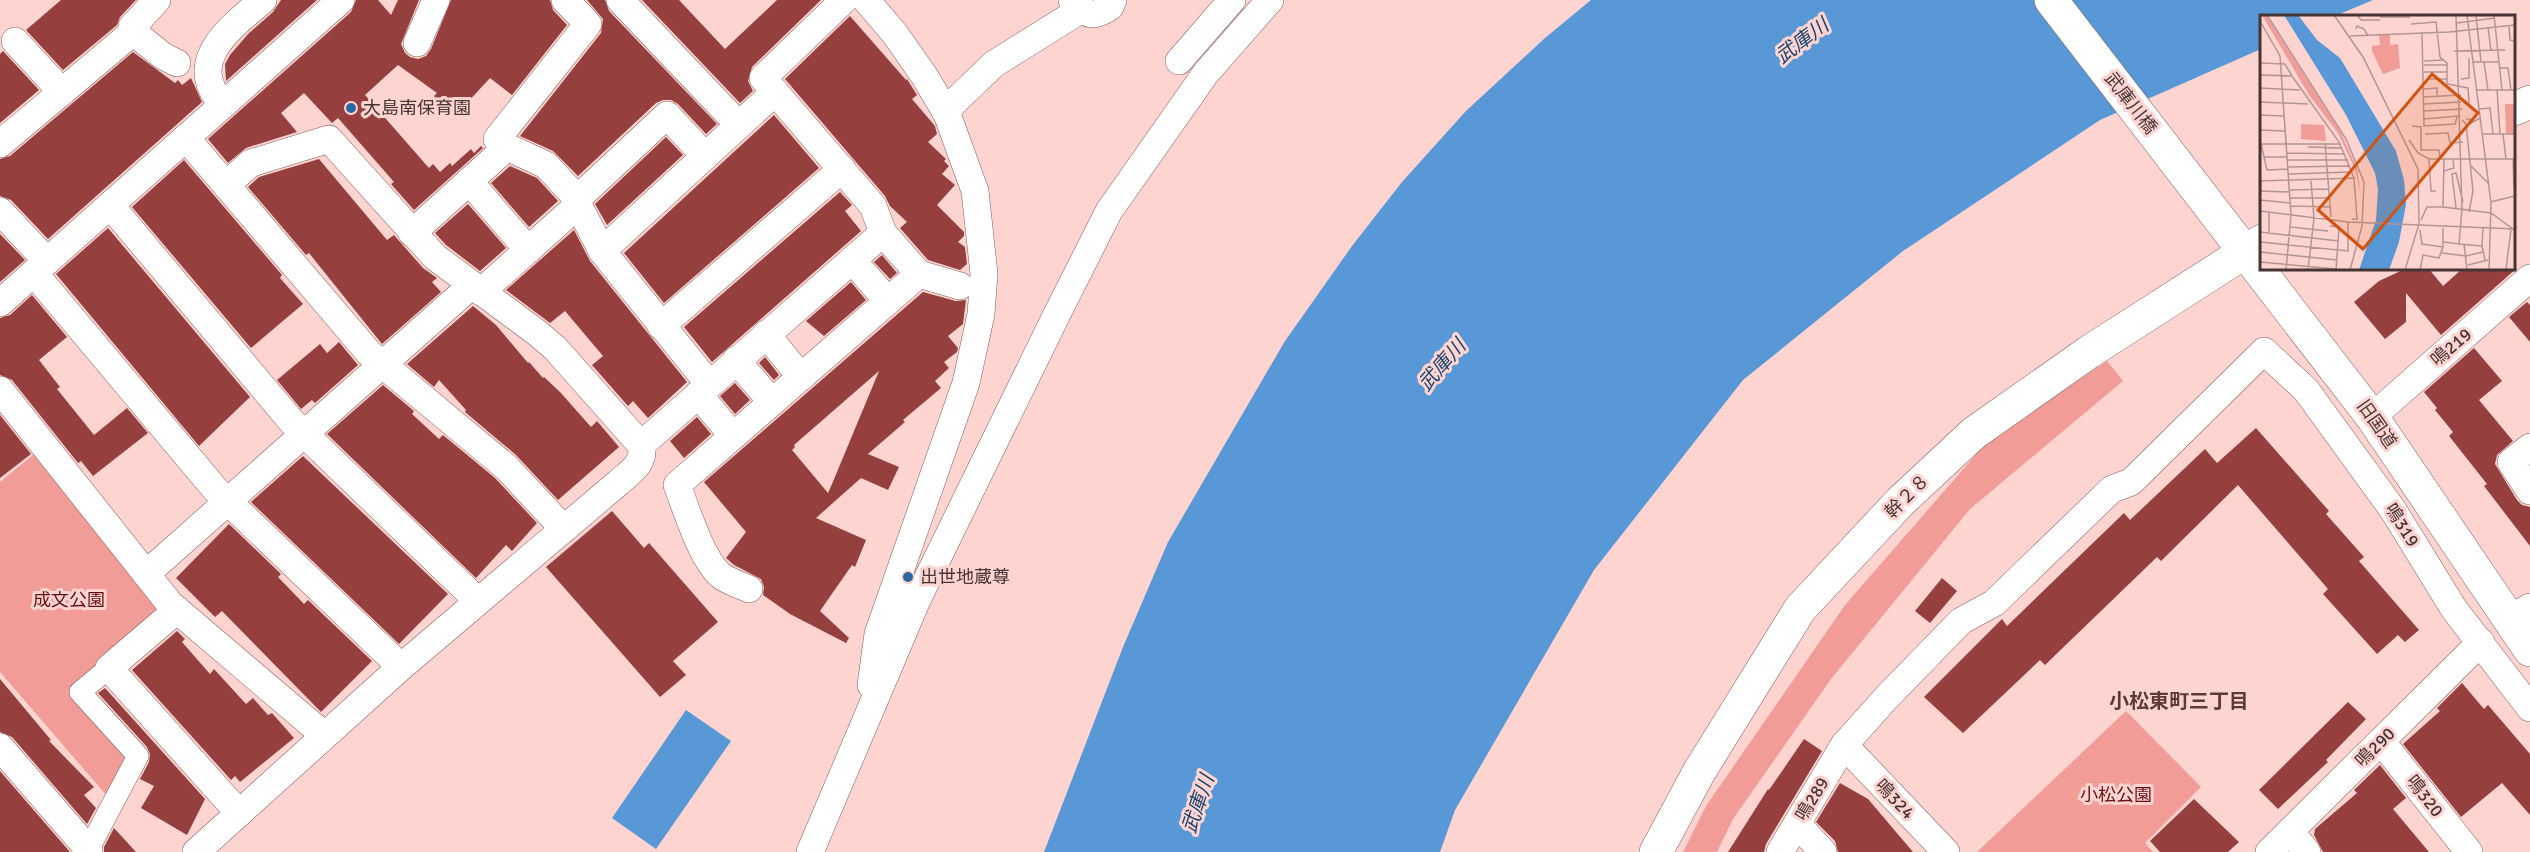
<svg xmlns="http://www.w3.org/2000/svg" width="2530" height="852" font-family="Signika,'Noto Sans JP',sans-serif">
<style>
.green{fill:#f29c97}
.water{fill:#5898d7}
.building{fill:#95403e;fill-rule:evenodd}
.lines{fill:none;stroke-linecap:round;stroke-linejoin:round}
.pedestrian-casing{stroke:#805d5a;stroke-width:22}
.minor-casing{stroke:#805d5a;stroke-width:28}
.tertiary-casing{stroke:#805d5a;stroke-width:34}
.pedestrian{stroke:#fff;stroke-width:21}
.minor{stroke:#fff;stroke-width:27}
.tertiary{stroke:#fff;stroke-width:33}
.poi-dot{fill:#2b679e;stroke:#fed4d1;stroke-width:2}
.labels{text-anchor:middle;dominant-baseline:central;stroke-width:6;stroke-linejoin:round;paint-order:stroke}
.street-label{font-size:18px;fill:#453534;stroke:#fed4d1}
.poi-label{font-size:18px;fill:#453534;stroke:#fed4d1;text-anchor:start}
.park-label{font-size:18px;fill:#640f15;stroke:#fed4d1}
.water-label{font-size:20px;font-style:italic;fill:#15446e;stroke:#fed4d1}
.neighbourhood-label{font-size:20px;font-weight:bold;fill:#5b3a38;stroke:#fed4d1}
.inset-road{fill:none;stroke:#b49492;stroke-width:1.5}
.view{fill:#d05412;fill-opacity:0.15;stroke:#d05412;stroke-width:3}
.inset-edge{fill:none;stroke:#453534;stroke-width:3}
</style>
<rect width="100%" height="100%" fill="#fed4d1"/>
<g class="green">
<polygon points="2107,361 2123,381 1970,509 1831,679 1733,819 1717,852 1683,852 1706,806 1845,605 1987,442"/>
<polygon points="38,451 163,609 70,693 129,758 108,797 0,672 0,482"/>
<polygon points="2126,711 2201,787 2145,843 2153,852 1977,852"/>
</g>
<g class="water">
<polygon points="1591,0 2373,0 2335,16 2262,16 2261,49 2100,120 1903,251 1743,380 1594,570 1455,810 1440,852 1044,852 1123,647 1168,542 1285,341 1352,246 1402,182 1466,111 1545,38"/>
<polygon points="686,710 731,741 656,849 612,818"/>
</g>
<g class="building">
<polygon points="61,0 136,0 120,17 117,25 63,70 26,30"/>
<polygon points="281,0 317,0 226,81 225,64 230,55 248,34 273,12"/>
<polygon points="356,0 378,0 391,15 398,0 419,0 401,44 405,53 410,57 418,59 426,56 431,49 451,0 550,0 553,10 567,25 512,95 490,78 455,116 434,96 437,93 398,65 365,95 429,168 433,164 440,172 450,163 452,166 471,149 474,153 481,146 483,148 414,210 391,184 394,182 338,118 332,123 304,93 281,113 297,132 246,148 228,163 208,139 351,12"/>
<polygon points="587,0 605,0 609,11 717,124 706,134 678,104 671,100 663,100 656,103 578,176 553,151 520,136 601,33 603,19"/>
<polygon points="642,0 679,0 725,49 777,0 821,0 752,67 748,81 753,91 740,103"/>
<polygon points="850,16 906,80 907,79 917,95 912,99 935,126 937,134 928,142 946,159 944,161 949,166 942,174 955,185 937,205 964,232 964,236 958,242 965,247 967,264 960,270 928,260 900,228 907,222 890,206 885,196 785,79"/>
<polygon points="3,51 39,90 0,123 0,54"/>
<polygon points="133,52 175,83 178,80 182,85 191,78 202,102 48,239 11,200 0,196 0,159 10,156"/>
<polygon points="774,115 819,168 664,303 624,253"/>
<polygon points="666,137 683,155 607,225 595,204"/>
<polygon points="319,159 387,240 394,235 423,268 437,278 432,282 441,292 382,344 309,253 306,255 248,187 259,177"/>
<polygon points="184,160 282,275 280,278 303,304 251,348 132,207"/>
<polygon points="510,166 537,178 558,201 529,227 491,183"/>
<polygon points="840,192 852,205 845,211 861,231 712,362 684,327"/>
<polygon points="468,204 506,248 480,271 446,245 435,233"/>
<polygon points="108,228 250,397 199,446 56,274"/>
<polygon points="574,230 590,261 687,382 648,418 633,401 628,406 592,365 603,356 565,311 550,323 506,290"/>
<polygon points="0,234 25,260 0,282"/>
<polygon points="882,255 897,273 890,279 874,262"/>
<polygon points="2407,268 2428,268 2443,286 2463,268 2517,268 2441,335 2406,293 2406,322 2385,339 2354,302 2379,281"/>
<polygon points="851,282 866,300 824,336 806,321"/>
<path d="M923 292 956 301 966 300 963 324 948 336 958 348 957 352 944 362 949 368 935 381 941 388 903 420 905 422 868 454 899 467 888 490 861 478 816 518 866 540 855 567 852 565 820 611 849 638 846 643 790 614 763 595 764 587 761 579 734 565 726 558 746 532 704 482ZM879 371 832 484 828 493 792 450 795 447 794 445Z"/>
<polygon points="32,295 67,337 39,360 60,387 57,389 94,435 127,408 148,433 93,476 81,461 78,463 12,380 0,375 0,318 10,315"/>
<polygon points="2527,302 2530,305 2530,342 2509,317"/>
<polygon points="473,306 496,325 528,363 529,362 543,378 544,377 560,392 591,427 597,421 619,447 558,500 516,455 465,412 466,410 439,380 434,387 407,364"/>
<polygon points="339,342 358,365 315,403 312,400 301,409 277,380 320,344 327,353"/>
<polygon points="2474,348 2502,381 2479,400 2513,441 2497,455 2495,464 2517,500 2522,505 2530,507 2530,546 2484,486 2487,484 2449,436 2453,432 2435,410 2437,408 2424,392"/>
<polygon points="765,357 779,375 774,380 759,363"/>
<polygon points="735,383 750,400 735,414 720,396"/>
<polygon points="383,385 414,411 412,414 439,439 443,435 495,478 537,523 512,551 506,545 476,578 327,434"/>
<polygon points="0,415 31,454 0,478"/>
<polygon points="697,417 711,434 684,458 670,441"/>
<polygon points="2256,428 2329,511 2326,514 2364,557 2359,561 2419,630 2405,642 2398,635 2377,654 2323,594 2328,589 2238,485 2161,561 2157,557 2045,665 2040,660 1963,733 1924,697 2002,619 2007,626 2124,513 2130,520 2205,449 2217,463"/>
<polygon points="303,456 448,594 399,644 251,502"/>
<polygon points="612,511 644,548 649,543 718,622 673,661 686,675 660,697 546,567"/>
<polygon points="229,524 281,574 278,577 304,604 308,600 372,661 321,712 222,611 215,617 176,578"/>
<polygon points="1942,578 1957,591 1930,623 1915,611"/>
<polygon points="177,631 185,639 182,642 210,674 214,669 246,704 253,698 268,715 272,713 294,738 240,782 235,776 231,780 132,670"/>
<polygon points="0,679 51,740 49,741 94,787 84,795 96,808 87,824 12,737 0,732"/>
<polygon points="2462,683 2484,709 2488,705 2530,754 2530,815 2502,783 2461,817 2403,744 2440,711 2437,708"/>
<polygon points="105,688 205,799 187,835 141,808 154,786 140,779 149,762 150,754 147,747 98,693"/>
<polygon points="2348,702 2366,719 2326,760 2328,762 2278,809 2259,790"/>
<polygon points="1804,739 1822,751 1766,844 1764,852 1728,852 1768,789 1769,790"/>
<polygon points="2380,765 2406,798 2393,809 2429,852 2323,852 2314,835 2315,829 2357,793 2354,790"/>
<polygon points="0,771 70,852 0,852"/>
<polygon points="1840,783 1868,799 1913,852 1838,852 1835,841 1816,822"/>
<polygon points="2194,799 2239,842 2228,852 2160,852 2150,841"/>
<polygon points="114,828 136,852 104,852 104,847"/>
</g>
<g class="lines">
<defs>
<polyline id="pedestrian" points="87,852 138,756 80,692 109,668"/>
<g id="minor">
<polyline points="157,0 132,27 133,32 163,56 177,63"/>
<polyline points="565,0 588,24 497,139 507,147 546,165 572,193 602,251 709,384"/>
<polyline points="620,0 739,125"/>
<polyline points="866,0 895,34 925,77 947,114 975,191 984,274 981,314 966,383 878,634 871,685"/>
<path d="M1072 0C1088 15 1090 19 1110 7L1113 0"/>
<polyline points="15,41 62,92"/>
<polyline points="417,43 436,0"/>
<polyline points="1179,61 1232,0"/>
<path d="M223 105C184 61 230 28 263 0"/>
<polyline points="945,111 994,64 1082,9"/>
<polyline points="186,138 369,353 506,467 564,529"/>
<polyline points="0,144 133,32"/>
<polyline points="469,181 528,250"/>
<polyline points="576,200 667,115 705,156"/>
<polyline points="110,205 292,422 478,601"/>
<polyline points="0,211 47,261"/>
<polyline points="412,233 507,147"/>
<polyline points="602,251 775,92"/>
<polyline points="852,260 888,301"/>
<polyline points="34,273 215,489 401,667"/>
<polyline points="919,274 960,286"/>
<polyline points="481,292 578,205"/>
<polyline points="0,303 341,0"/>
<polyline points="661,326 842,169"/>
<polyline points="766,334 801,377"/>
<polyline points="736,360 772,402"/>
<polyline points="0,390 170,604 324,735"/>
<polyline points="698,394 733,436"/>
<polyline points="2372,417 2530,278"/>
<polyline points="641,445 883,233"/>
<polyline points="2530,447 2511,462 2530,491"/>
<polyline points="146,574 472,285"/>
<path d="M749 589C740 585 727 581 720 575 701 558 686 508 677 485L919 274 883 233 873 206 763 78 844 0"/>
<polyline points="177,610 109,668 239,813"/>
<polyline points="2509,619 2530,607"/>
<polyline points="2381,741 2469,852"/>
<polyline points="1844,745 1946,852"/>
<polyline points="0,747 89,850"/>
<polyline points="1797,824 1823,852"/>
<polyline points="2290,831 2307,852"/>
<path d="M196 852 401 667 618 483C630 472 646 463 641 445L555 348 536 332 435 257 329 139 251 163 226 185"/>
<polyline points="810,852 917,600 1056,316 1109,211 1206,73 1270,0"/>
<polyline points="1780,852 1844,745 1887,697 1961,621 1994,603 2112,489 2131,482 2264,351 2306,390 2393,510 2454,609 2530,708"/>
<polyline points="2269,852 2481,642"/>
</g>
<g id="tertiary">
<polyline points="2051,0 2372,417 2530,650"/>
<polyline points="2514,109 2530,102"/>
<polyline points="1656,852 1699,772 1800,609 1900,502 1974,433 2089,352 2262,241"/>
</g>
</defs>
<use href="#pedestrian" class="pedestrian-casing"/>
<use href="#minor" class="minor-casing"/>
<use href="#tertiary" class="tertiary-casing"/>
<use href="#pedestrian" class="pedestrian"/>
<use href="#minor" class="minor"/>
<use href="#tertiary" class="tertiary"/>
</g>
<g class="poi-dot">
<circle cx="351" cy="108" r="6"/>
<circle cx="908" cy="577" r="6"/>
</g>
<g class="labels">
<g class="street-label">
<text transform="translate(2131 103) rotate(52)">武庫川橋</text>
<text transform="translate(2451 347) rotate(-41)">鳴219</text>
<text transform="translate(2377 424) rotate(55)">旧国道</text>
<text transform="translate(1907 496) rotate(-45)">幹２８</text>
<text transform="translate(2402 525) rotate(57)">鳴319</text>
<text transform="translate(2375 747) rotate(-45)">鳴290</text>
<text transform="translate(2425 796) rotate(52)">鳴320</text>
<text transform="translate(1812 799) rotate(-59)">鳴289</text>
<text transform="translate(1895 799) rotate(46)">鳴324</text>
</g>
<g class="poi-label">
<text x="363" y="108">大島南保育園</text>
<text x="920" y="577">出世地蔵尊</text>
</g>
<g class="park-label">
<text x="69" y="600">成文公園</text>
<text x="2116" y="795">小松公園</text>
</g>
<g class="water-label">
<text transform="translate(1802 41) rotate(-37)">武庫川</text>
<text transform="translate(1442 365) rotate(-49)">武庫川</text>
<text transform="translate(1198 804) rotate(-71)">武庫川</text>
</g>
<g class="neighbourhood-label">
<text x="2179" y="701">小松東町三丁目</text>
</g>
</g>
<g transform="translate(2260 15)">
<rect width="255" height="255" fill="#fed4d1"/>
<path d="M2 0H6L80 116 97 153 101 181 95 154 78 118 49 80ZM119 20H130V30L138 29 140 53 123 59 112 36V31L120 30ZM245 89H255V119L246 118ZM41 109 64 110 66 126 41 124Z" fill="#f29c97"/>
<path d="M24 0H38L57 25 80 43 136 136 144 165 146 189 139 227 129 255H99L116 205 118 174 115 158 86 100Z" fill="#5898d7"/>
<path class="inset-road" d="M7 0 86 124 104 167 102 211 90 255M74 0 103 42 158 154 159 209 145 255M97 0 101 5H120M207 0 231 188 229 255M216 0 221 47M234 0 242 75M120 2H150M0 6 20 41 31 200 26 255M197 8 235 3M151 9 176 7 180 42 187 48V69L208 73 209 88M249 10 250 25 255 26M228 12 231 36M96 14 97 11 104 14 108 21M162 17 164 111 195 109 197 102M90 21 189 17 255 10M194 36 245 35M164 46 183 45M213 47H238M224 47 228 75M0 48 25 49 32 61M164 50H187M239 53H248L251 75M164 57H187M0 60 32 61 79 127 94 163 97 204H92M168 64H187M201 64 209 63V43M0 73 40 75M163 74 177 73V80M217 75H255M237 75 240 119M163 82 201 80M0 87 48 89M164 89 201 87M219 94 230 93 233 119M164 96 202 94M0 100 24 101M164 104 199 101M206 104H210L211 108 220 103M202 105 206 109 213 176 209 197M152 111 161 112V135H179L180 144M0 115 25 116M165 119 188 118 190 128 203 127M222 119H255M243 119 246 144M149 125 158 138 169 144H255M65 128 71 202M0 129H80M1 129 7 155M48 132 82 133M27 138 85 139M4 142H27M169 144 171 176H176M184 144 183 192 231 198 253 214M253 144 254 172M28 145H88M210 150 228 168M28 152 90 151M7 155 28 154M184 156 194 153 193 144M29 159 92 157M0 166 94 163M30 175 69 174M1 176 30 177M30 183H69M0 185 30 188M230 187 255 181M31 191 70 192M196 193 192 159 196 158 203 187M0 194 1 167M0 196 88 207 255 214M9 197V218M161 205 167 192H183M70 211 79 212 76 255M30 212 68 216M160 215 162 229 183 232V213M0 217 79 226M0 227 88 236V207M184 227 199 229 202 194 196 0M199 229 222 231 225 245M204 229 207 255M222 231 223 212M0 237 77 245M182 238 206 241 223 237M0 247 76 254M208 250 228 245M48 255 54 203 51 166M160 255 163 240 179 243 183 232M246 255 251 214"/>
<path class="view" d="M172 59 218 98 103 234 58 195Z"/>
<rect width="255" height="255" class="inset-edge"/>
</g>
</svg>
